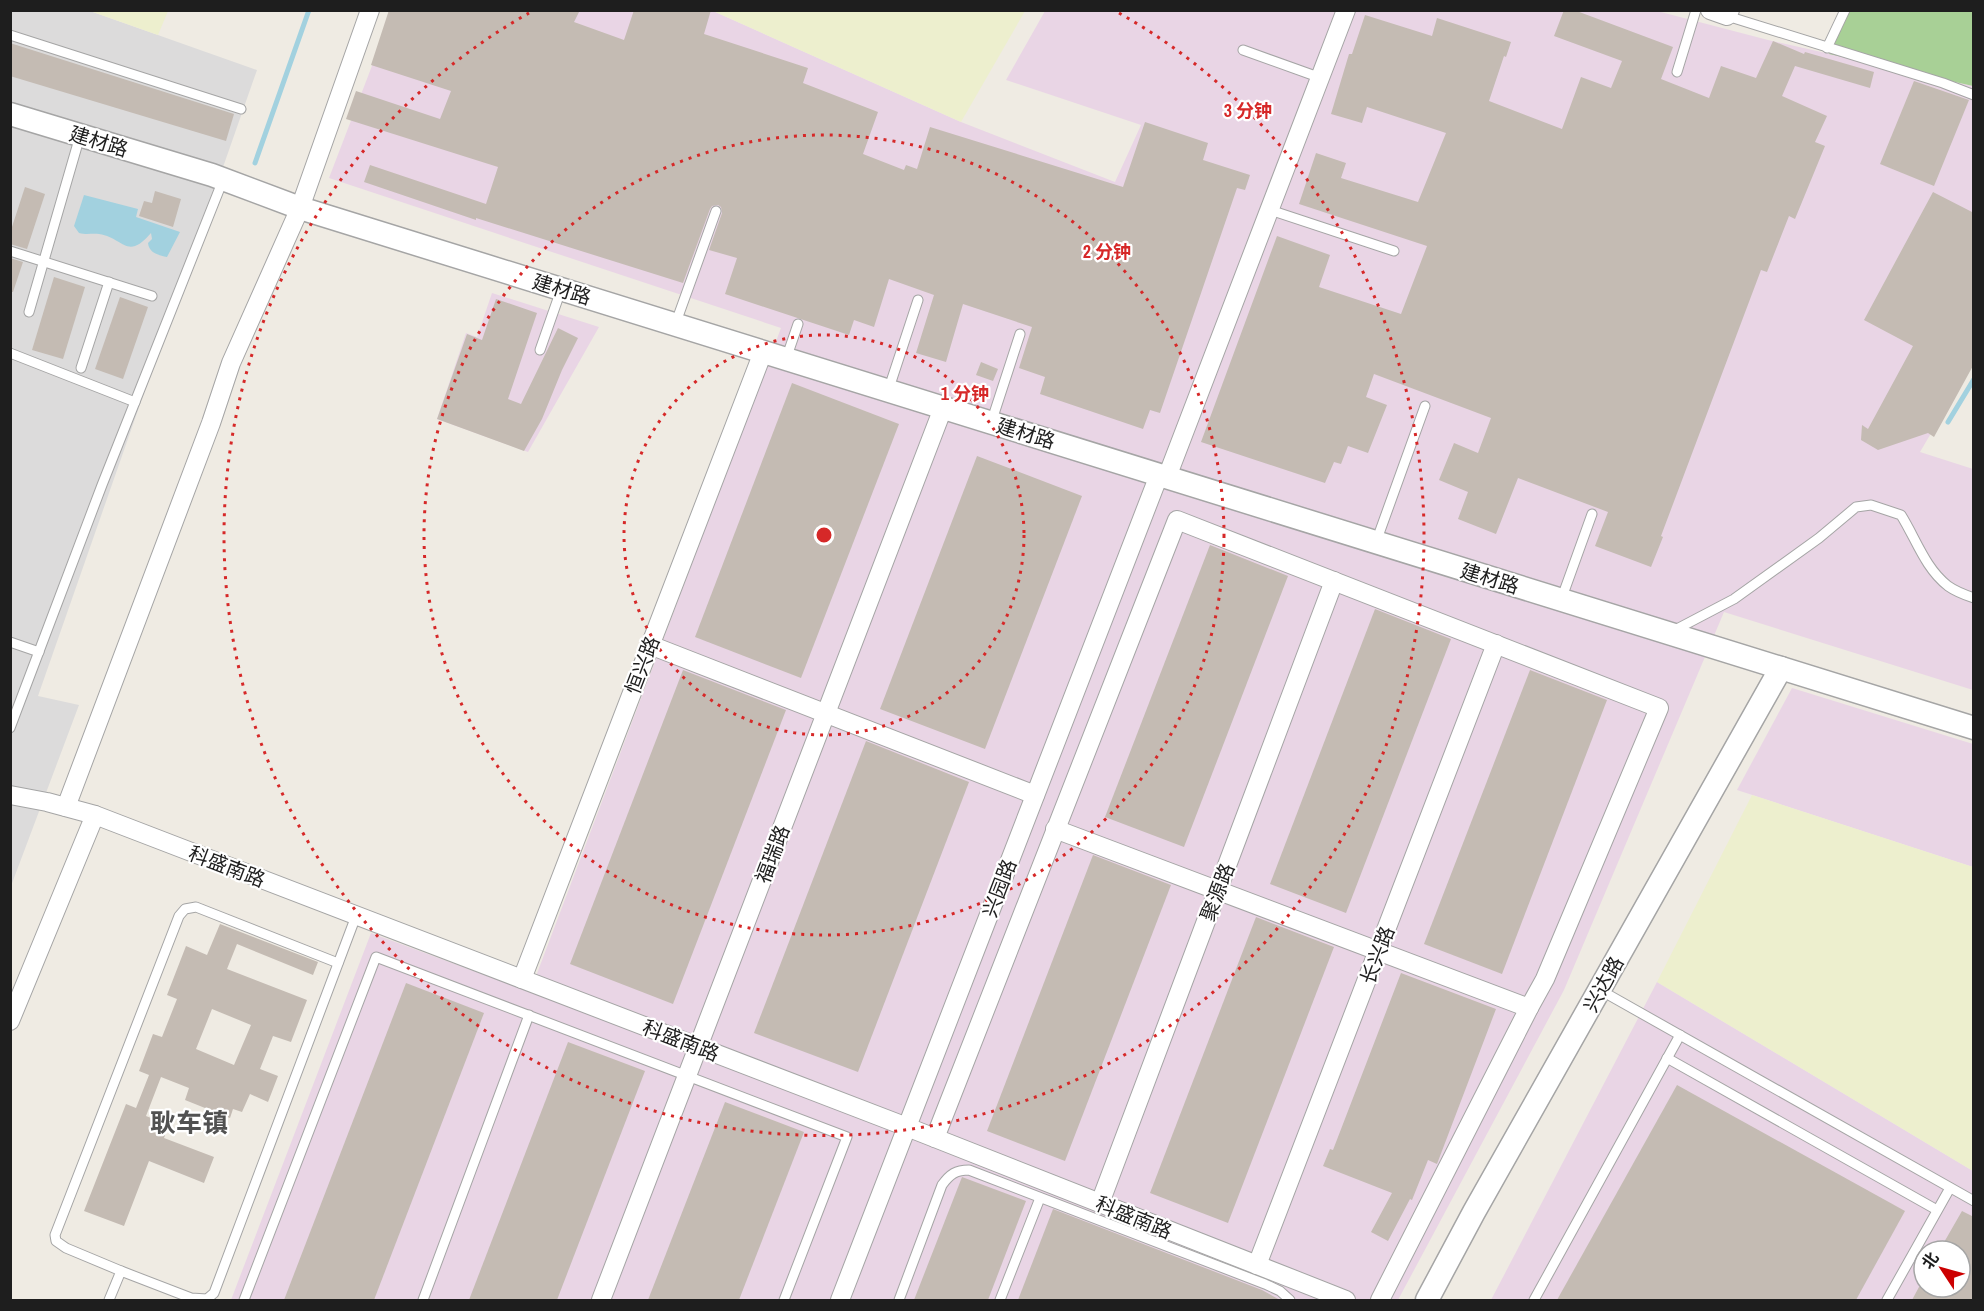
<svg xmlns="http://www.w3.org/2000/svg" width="1984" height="1311" font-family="'Archivo Narrow','Noto Sans SC',sans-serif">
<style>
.residential{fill:#dcdbdb}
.industrial{fill:#e9d5e5;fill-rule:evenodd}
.farmland{fill:#edefce}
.forest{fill:#a8d096}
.water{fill:#a2d1df}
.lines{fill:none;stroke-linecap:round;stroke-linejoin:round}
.stream{stroke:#a2d1df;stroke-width:5}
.building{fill:#c4bbb3;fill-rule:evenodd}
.service-casing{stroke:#a5a5a5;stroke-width:11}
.minor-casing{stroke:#a5a5a5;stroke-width:20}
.tertiary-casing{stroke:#a5a5a5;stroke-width:25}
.service{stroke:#fff;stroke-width:9}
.minor{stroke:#fff;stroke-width:18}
.tertiary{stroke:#fff;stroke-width:22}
.ring{fill:none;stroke:#d62828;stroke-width:3;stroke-dasharray:3 6}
.labels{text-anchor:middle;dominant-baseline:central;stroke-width:4.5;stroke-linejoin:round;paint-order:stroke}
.street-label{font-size:20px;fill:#1e1e1e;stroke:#fff}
.district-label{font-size:26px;font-weight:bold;fill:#515151;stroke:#fff}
.centre{fill:#d62828;stroke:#fff;stroke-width:3}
.ring-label{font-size:18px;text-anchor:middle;font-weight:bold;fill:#d62828;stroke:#fff;stroke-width:4.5;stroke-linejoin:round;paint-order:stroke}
</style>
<rect width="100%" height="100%" fill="#efebe3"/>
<polygon class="residential" points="11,11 90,11 257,70 38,696 79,705 11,886"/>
<g class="industrial">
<polygon points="393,11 713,11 961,122 1115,182 1141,125 1006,80 1045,11 1657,11 1768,40 1973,86 1973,362 1920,452 1973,469 1973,690 1724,612 1564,990 1398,1300 231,1300 371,933 530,992 781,328 329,178"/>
<polygon points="492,293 599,327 528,452 437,419 466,333 477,337"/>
<polygon points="1792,688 1973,744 1973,867 1737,790"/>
<path d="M1657 982 1973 1171V1300H1491ZM1924 1251H1960V1287H1924Z"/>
</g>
<g class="farmland">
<polygon points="90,11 168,11 158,35"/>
<polygon points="713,11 1025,10 1025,11 961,122"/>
<polygon points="1752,795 1973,867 1973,1171 1657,982"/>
</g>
<polygon class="forest" points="1850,11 1973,11 1973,86 1829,54"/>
<path class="water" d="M84 195 138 209 136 217 180 232 167 257C158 255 149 253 148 243L152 239 151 233C127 261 124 238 99 234 92 233 87 235 79 233L74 226Z"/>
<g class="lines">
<g class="stream">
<polyline points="255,163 309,10"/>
<polyline points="1948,422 1974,379"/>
</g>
</g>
<g class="building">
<polygon points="389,10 580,10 574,22 624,40 634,10 711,10 704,34 808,68 803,83 878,112 863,154 904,170 906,165 917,169 930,127 1123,187 1145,122 1208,143 1203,160 1250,175 1245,190 1237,188 1160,413 1150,410 1143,429 1040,394 1045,377 1019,368 1032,327 963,304 946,362 916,353 934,295 889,279 874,327 854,320 849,335 725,294 737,258 709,250 722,213 721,207 718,205 712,206 710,209 683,283 476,218 476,220 364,182 370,165 486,204 498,167 346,119 356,91 440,119 451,91 371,65"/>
<polygon points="1564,10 1574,10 1673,47 1661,79 1709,98 1721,66 1756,78 1773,41 1804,54 1805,52 1874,72 1870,88 1795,66 1782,96 1827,116 1815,142 1825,146 1795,219 1789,216 1767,272 1761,270 1661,536 1663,537 1651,567 1595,546 1608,512 1518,478 1496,534 1458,519 1468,492 1439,480 1454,443 1478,453 1491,418 1374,374 1366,397 1387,405 1368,453 1348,446 1341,464 1334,462 1325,483 1201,442 1277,236 1330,255 1319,287 1401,314 1427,246 1299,204 1316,153 1346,163 1341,178 1418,202 1446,133 1367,107 1362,123 1331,114 1349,54 1352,54 1365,15 1432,36 1437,18 1511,42 1506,57 1504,56 1489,101 1562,129 1581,77 1611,88 1622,61 1554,36"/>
<polygon points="10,43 234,114 226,141 10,76"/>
<polygon points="1914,81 1969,100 1934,186 1880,164"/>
<polygon points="25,187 45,194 27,249 10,244 10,233"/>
<polygon points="155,191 181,199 173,227 139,216 144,201 152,203"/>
<polygon points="1933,192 1974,213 1974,364 1934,437 1928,433 1878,450 1861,440 1862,425 1868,429 1913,346 1864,320"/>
<polygon points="10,258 23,262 13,292 10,292"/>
<polygon points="54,277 85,287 63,359 32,350"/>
<polygon points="120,297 148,307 123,379 95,369"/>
<polygon points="496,299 537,313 508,399 521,404 558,328 578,338 562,370 542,419 524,451 437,419 467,334 482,340"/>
<polygon points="981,362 998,369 993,381 976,375"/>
<polygon points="792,383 899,424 801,678 695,637"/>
<polygon points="977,456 1082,496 985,749 880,709"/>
<polygon points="1210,545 1288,576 1184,847 1105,817"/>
<polygon points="1375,609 1451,639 1346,913 1270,884"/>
<polygon points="683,670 786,710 673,1004 570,964"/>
<polygon points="1530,670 1607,700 1502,974 1424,944"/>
<polygon points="866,741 969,782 858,1072 754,1033"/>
<polygon points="1093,855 1171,885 1065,1161 987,1131"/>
<polygon points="1256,917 1334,947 1228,1223 1150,1193"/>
<path d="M220 924 318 962 313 975 237 944 227 969 307 1000 291 1042 273 1036 260 1069 278 1076 268 1102 250 1094 242 1112 233 1109 230 1118 185 1100 189 1088 161 1077 146 1116 169 1125 164 1138 214 1157 204 1183 149 1161 124 1226 84 1211 126 1104 136 1108 149 1075 139 1071 153 1034 162 1037 177 999 167 995 186 946 207 955ZM212 1009 251 1025 234 1065 196 1049Z"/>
<polygon points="1401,973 1496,1009 1437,1164 1428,1160 1412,1200 1410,1199 1388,1241 1371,1232 1392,1193 1323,1166 1330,1149 1333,1150"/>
<polygon points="406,983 484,1013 374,1300 284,1300"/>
<polygon points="568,1042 645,1071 557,1300 469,1300"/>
<polygon points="1677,1085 1905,1211 1856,1300 1557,1300"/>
<polygon points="725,1102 804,1132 739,1300 648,1300"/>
<polygon points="962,1177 1026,1201 988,1300 914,1300"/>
<polygon points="1053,1209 1262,1290 1280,1300 1018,1300"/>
<polygon points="1962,1211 1974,1217 1974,1300 1912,1300 1919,1287 1960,1287 1960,1251 1939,1251"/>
</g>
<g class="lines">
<defs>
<g id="service">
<polyline points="1727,16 1943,83 1974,95"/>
<polyline points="10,35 241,109"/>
<polyline points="1827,48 1845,10"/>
<polyline points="1243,50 1321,78"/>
<polyline points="1677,72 1696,10"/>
<polyline points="1270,210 1394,251"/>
<polyline points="10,251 152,296"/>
<polyline points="29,312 80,136"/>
<polyline points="675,325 716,211"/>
<polyline points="540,350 561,290"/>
<polyline points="10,353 135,402"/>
<polyline points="786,359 798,324"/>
<polyline points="81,368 109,282"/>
<polyline points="888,391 918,300"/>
<polyline points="991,423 1020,334"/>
<polyline points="1376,542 1425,406"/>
<polyline points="1561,600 1592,514"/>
<path d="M1673 631 1734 599 1819 538 1856 507 1871 505 1901 515C1916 539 1925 568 1948 586 1955 591 1965 595 1974 598"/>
<polyline points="10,642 39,652"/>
<polyline points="10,728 102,485 223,180"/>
<polyline points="1600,990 1974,1201"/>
<polyline points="1667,1058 1937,1210"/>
<polyline points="121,1271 66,1248 56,1241 55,1235 179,916 185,909 196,907 338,963"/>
<polyline points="109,1300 121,1271 191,1298 207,1299 214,1293 356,916"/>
<polyline points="244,1300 376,957 847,1137 784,1300"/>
<polyline points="423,1300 529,1015"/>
<path d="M899 1300 942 1185C950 1174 956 1170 969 1170L1265 1284 1280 1291 1290 1300"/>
<polyline points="1000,1300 1040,1198"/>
<polyline points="1534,1300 1680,1035"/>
<polyline points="1887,1300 1950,1188"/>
</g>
<g id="minor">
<polyline points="1710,10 1727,16 1730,10"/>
<polyline points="1167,477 1346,10"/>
<polyline points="650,645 1035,795"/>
<polyline points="10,795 47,802 95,815 907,1127 1346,1300"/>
<polyline points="66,807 211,423 231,363 300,208 370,10"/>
<polyline points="1055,829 1529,1008 1380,1300"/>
<polyline points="522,979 763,352"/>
<polyline points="10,1021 95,815"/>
<polyline points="935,1138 1177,520 1659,708 1545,979 1529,1008"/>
<polyline points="1100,1203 1334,581"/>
<polyline points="1257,1265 1496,644"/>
<polyline points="601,1300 943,408"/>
<polyline points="840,1300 1159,475"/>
</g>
<g id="tertiary">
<polyline points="10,114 212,175 300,208 1974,728"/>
<polyline points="1427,1300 1474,1212 1781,668"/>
</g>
</defs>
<use href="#service" class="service-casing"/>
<use href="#minor" class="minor-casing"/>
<use href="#tertiary" class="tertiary-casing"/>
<use href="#service" class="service"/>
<use href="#minor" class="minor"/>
<use href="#tertiary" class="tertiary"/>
</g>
<g class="ring">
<circle cx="824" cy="535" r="200"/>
<circle cx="824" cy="535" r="400"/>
<path d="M1119 13A600 600 0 1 1 529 13"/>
</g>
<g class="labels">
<g class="street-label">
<text transform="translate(99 141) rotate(17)">建材路</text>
<text transform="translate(562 289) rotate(17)">建材路</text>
<text transform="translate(1026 433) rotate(17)">建材路</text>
<text transform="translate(1490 578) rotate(17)">建材路</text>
<text transform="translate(642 665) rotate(-69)">恒兴路</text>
<text transform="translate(772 854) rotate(-69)">福瑞路</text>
<text transform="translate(227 866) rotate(21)">科盛南路</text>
<text transform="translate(999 888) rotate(-69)">兴园路</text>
<text transform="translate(1217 892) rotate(-69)">聚源路</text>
<text transform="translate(1377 955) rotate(-69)">长兴路</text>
<text transform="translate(1603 984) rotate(-61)">兴达路</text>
<text transform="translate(681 1040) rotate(21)">科盛南路</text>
<text transform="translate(1134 1217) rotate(22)">科盛南路</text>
</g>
<g class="district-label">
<text x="189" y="1122">耿车镇</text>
</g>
</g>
<circle cx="824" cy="535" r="9" class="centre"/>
<g class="ring-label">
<text x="1248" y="117">3 分钟</text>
<text x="1107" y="258">2 分钟</text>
<text x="965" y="400">1 分钟</text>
</g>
<rect width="1984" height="1311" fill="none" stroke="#1e1e1e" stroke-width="24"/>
<g transform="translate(1942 1269) rotate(306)"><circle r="28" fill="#ffffff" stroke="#a5a5a5" stroke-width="1.5"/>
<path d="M0-4.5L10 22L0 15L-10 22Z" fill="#cc0001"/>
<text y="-9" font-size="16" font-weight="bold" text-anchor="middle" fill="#1e1e1e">北</text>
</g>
</svg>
